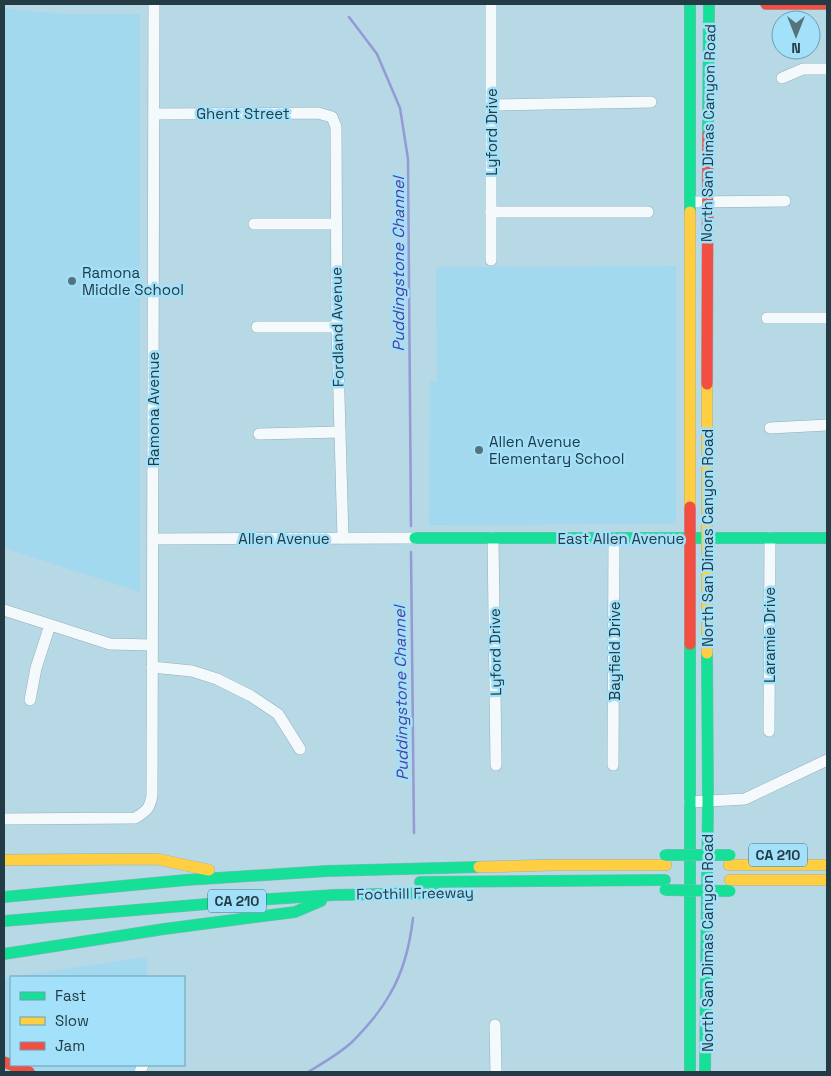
<svg xmlns="http://www.w3.org/2000/svg" width="831" height="1076" font-family="'Space Grotesk',sans-serif">
<style>
.built{fill:#a3d9ee}
.lines{fill:none;stroke-linecap:round;stroke-linejoin:round}
.stream{stroke:#939ad6;stroke-width:2.5}
.street-casing{stroke:#95afba;stroke-width:12}
.fast-casing{stroke:#95afba;stroke-width:12}
.slow-casing{stroke:#95afba;stroke-width:12}
.jam-casing{stroke:#95afba;stroke-width:12}
.street{stroke:#f4f9fb;stroke-width:11}
.fast{stroke:#16e098;stroke-width:11}
.slow{stroke:#ffcf43;stroke-width:11}
.jam{stroke:#f24e42;stroke-width:11}
.fast-bridge-casing{stroke:#95afba;stroke-width:12;stroke-linecap:butt}
.fast-bridge{stroke:#16e098;stroke-width:11}
.poi-dot{fill:#56727d;stroke:#a3e0f9;stroke-width:2}
.labels{text-anchor:middle;dominant-baseline:central;stroke-width:5;stroke-linejoin:round;paint-order:stroke}
.shield{fill:#a3e0f9;stroke:#496c7b;stroke-width:1}
.shield-label{font-size:14px;font-weight:bold;fill:#223b45}
.street-label{font-size:15px;fill:#223b45;stroke:#a3e0f9}
.poi-label{font-size:15px;fill:#223b45;stroke:#a3e0f9;text-anchor:start}
.water-label{font-size:16px;font-style:italic;fill:#4d3f9f;stroke:#a3e0f9}
</style>
<rect width="100%" height="100%" fill="#b7d8e5"/>
<g class="built">
<polygon points="4,8 19,10 65,14 140,14 140,592 4,548"/>
<polygon points="676,266 676,521 671,524 429,525 430,381 437,381 436,267"/>
<polygon points="147,957 147,977 11,977 11,1065 139,1065 136,1072 4,1072 4,978"/>
</g>
<g class="lines">
<g class="stream">
<polyline points="349,17 377,54 400,108 408,159 411,526"/>
<polyline points="411,552 414,833"/>
<path d="M308 1072C323 1063 339 1054 352 1042 366 1028 380 1012 390 994 403 972 410 944 413 918"/>
</g>
<defs>
<g id="street">
<polyline points="782,78 803,69 827,69"/>
<polyline points="491,105 651,102"/>
<polyline points="154,114 318,113 332,117 336,127 337,327 343,538"/>
<polyline points="691,202 785,201"/>
<polyline points="491,212 648,212"/>
<polyline points="254,224 335,224"/>
<polyline points="491,260 491,4"/>
<polyline points="767,318 827,318"/>
<polyline points="257,327 337,327"/>
<polyline points="770,428 827,425"/>
<polyline points="259,434 340,432"/>
<polyline points="493,538 496,765"/>
<polyline points="153,539 415,538"/>
<polyline points="4,610 110,644 152,645"/>
<polyline points="152,667 192,671 217,679 251,696 278,714 300,749"/>
<polyline points="30,700 36,668 50,625"/>
<polyline points="769,731 770,538"/>
<polyline points="613,765 614,538"/>
<polyline points="690,802 745,799 827,760"/>
<path d="M4 819 135 818C147 811 150 808 152 795L154 4"/>
<polyline points="495,1025 496,1072"/>
<polyline points="140,1072 143,1065"/>
</g>
<g id="fast">
<polyline points="690,4 690,212"/>
<polyline points="708,135 709,4"/>
<polyline points="415,538 827,538"/>
<polyline points="690,644 690,1072"/>
<polyline points="420,882 665,880"/>
<polyline points="4,897 186,880 327,871 479,867"/>
<polyline points="4,921 255,900 334,895 438,893"/>
<polyline points="4,954 164,929 295,912 321,901"/>
<polyline points="705,1072 708,801 707,653"/>
</g>
<g id="slow">
<polyline points="690,212 690,507"/>
<polyline points="707,384 707,653"/>
<polyline points="4,860 157,859 209,870"/>
<polyline points="729,865 827,865"/>
<polyline points="479,867 554,865 666,865"/>
<polyline points="730,880 827,880"/>
</g>
<g id="jam">
<polyline points="766,4 827,4"/>
<polyline points="707,384 708,135"/>
<polyline points="690,507 690,644"/>
<polyline points="4,1062 29,1072"/>
</g>
</defs>
<use href="#street" class="street-casing"/>
<use href="#fast" class="fast-casing"/>
<use href="#slow" class="slow-casing"/>
<use href="#jam" class="jam-casing"/>
<use href="#street" class="street"/>
<use href="#fast" class="fast"/>
<use href="#slow" class="slow"/>
<use href="#jam" class="jam"/>
<defs>
<g id="fast-bridge">
<polyline points="665,855 730,855"/>
<polyline points="665,890 730,891"/>
</g>
</defs>
<use href="#fast-bridge" class="fast-bridge-casing"/>
<use href="#fast-bridge" class="fast-bridge"/>
</g>
<g class="poi-dot">
<circle cx="72" cy="281" r="5"/>
<circle cx="479" cy="450" r="5"/>
</g>
<g class="labels">
<g class="shield">
<rect x="749" y="843.5" width="58" height="23" rx="4"/>
<rect x="208" y="889.5" width="58" height="23" rx="4"/>
</g>
<g class="shield-label">
<text x="778" y="855">CA 210</text>
<text x="237" y="901">CA 210</text>
</g>
<g class="street-label">
<text x="243" y="113">Ghent Street</text>
<text transform="translate(491 132) rotate(-90)">Lyford Drive</text>
<text transform="translate(708 133) rotate(-89)">North San Dimas Canyon Road</text>
<text transform="translate(337 327) rotate(-91)">Fordland Avenue</text>
<text transform="translate(153 409) rotate(-90)">Ramona Avenue</text>
<text x="284" y="538">Allen Avenue</text>
<text x="621" y="538">East Allen Avenue</text>
<text transform="translate(707 538) rotate(-90)">North San Dimas Canyon Road</text>
<text transform="translate(769 635) rotate(-90)">Laramie Drive</text>
<text transform="translate(614 651) rotate(-90)">Bayfield Drive</text>
<text transform="translate(495 652) rotate(-91)">Lyford Drive</text>
<text transform="translate(415 893) rotate(-1)">Foothill Freeway</text>
<text transform="translate(707 943) rotate(-90)">North San Dimas Canyon Road</text>
</g>
<g class="poi-label">
<text x="82" y="272">Ramona<tspan x="82" dy="17">Middle School</tspan></text>
<text x="489" y="441">Allen Avenue<tspan x="489" dy="17">Elementary School</tspan></text>
</g>
<g class="water-label">
<text transform="translate(398 264) rotate(-90)">Puddingstone Channel</text>
<text transform="translate(401 693) rotate(-91)">Puddingstone Channel</text>
</g>
</g>
<rect width="831" height="1076" fill="none" stroke="#223b45" stroke-width="10"/>
<rect x="10" y="976" width="175" height="90" fill="#a3e0f9" stroke="#6f9eb1"/>
<rect x="20" y="992" width="25" height="8" fill="#16e098" stroke="#6f9eb1"/>
<text x="55" y="1001" font-size="15" fill="#223b45">Fast</text>
<rect x="20" y="1017" width="25" height="8" fill="#ffcf43" stroke="#6f9eb1"/>
<text x="55" y="1026" font-size="15" fill="#223b45">Slow</text>
<rect x="20" y="1042" width="25" height="8" fill="#f24e42" stroke="#6f9eb1"/>
<text x="55" y="1051" font-size="15" fill="#223b45">Jam</text>
<g transform="translate(796 35) rotate(180)"><circle r="24" fill="#a3e0f9" stroke="#6f9eb1"/>
<path d="M0-4L9 19L0 12L-9 19Z" fill="#56727d"/>
<text y="-8" font-size="14" font-weight="bold" text-anchor="middle" fill="#223b45">N</text>
</g>
</svg>
